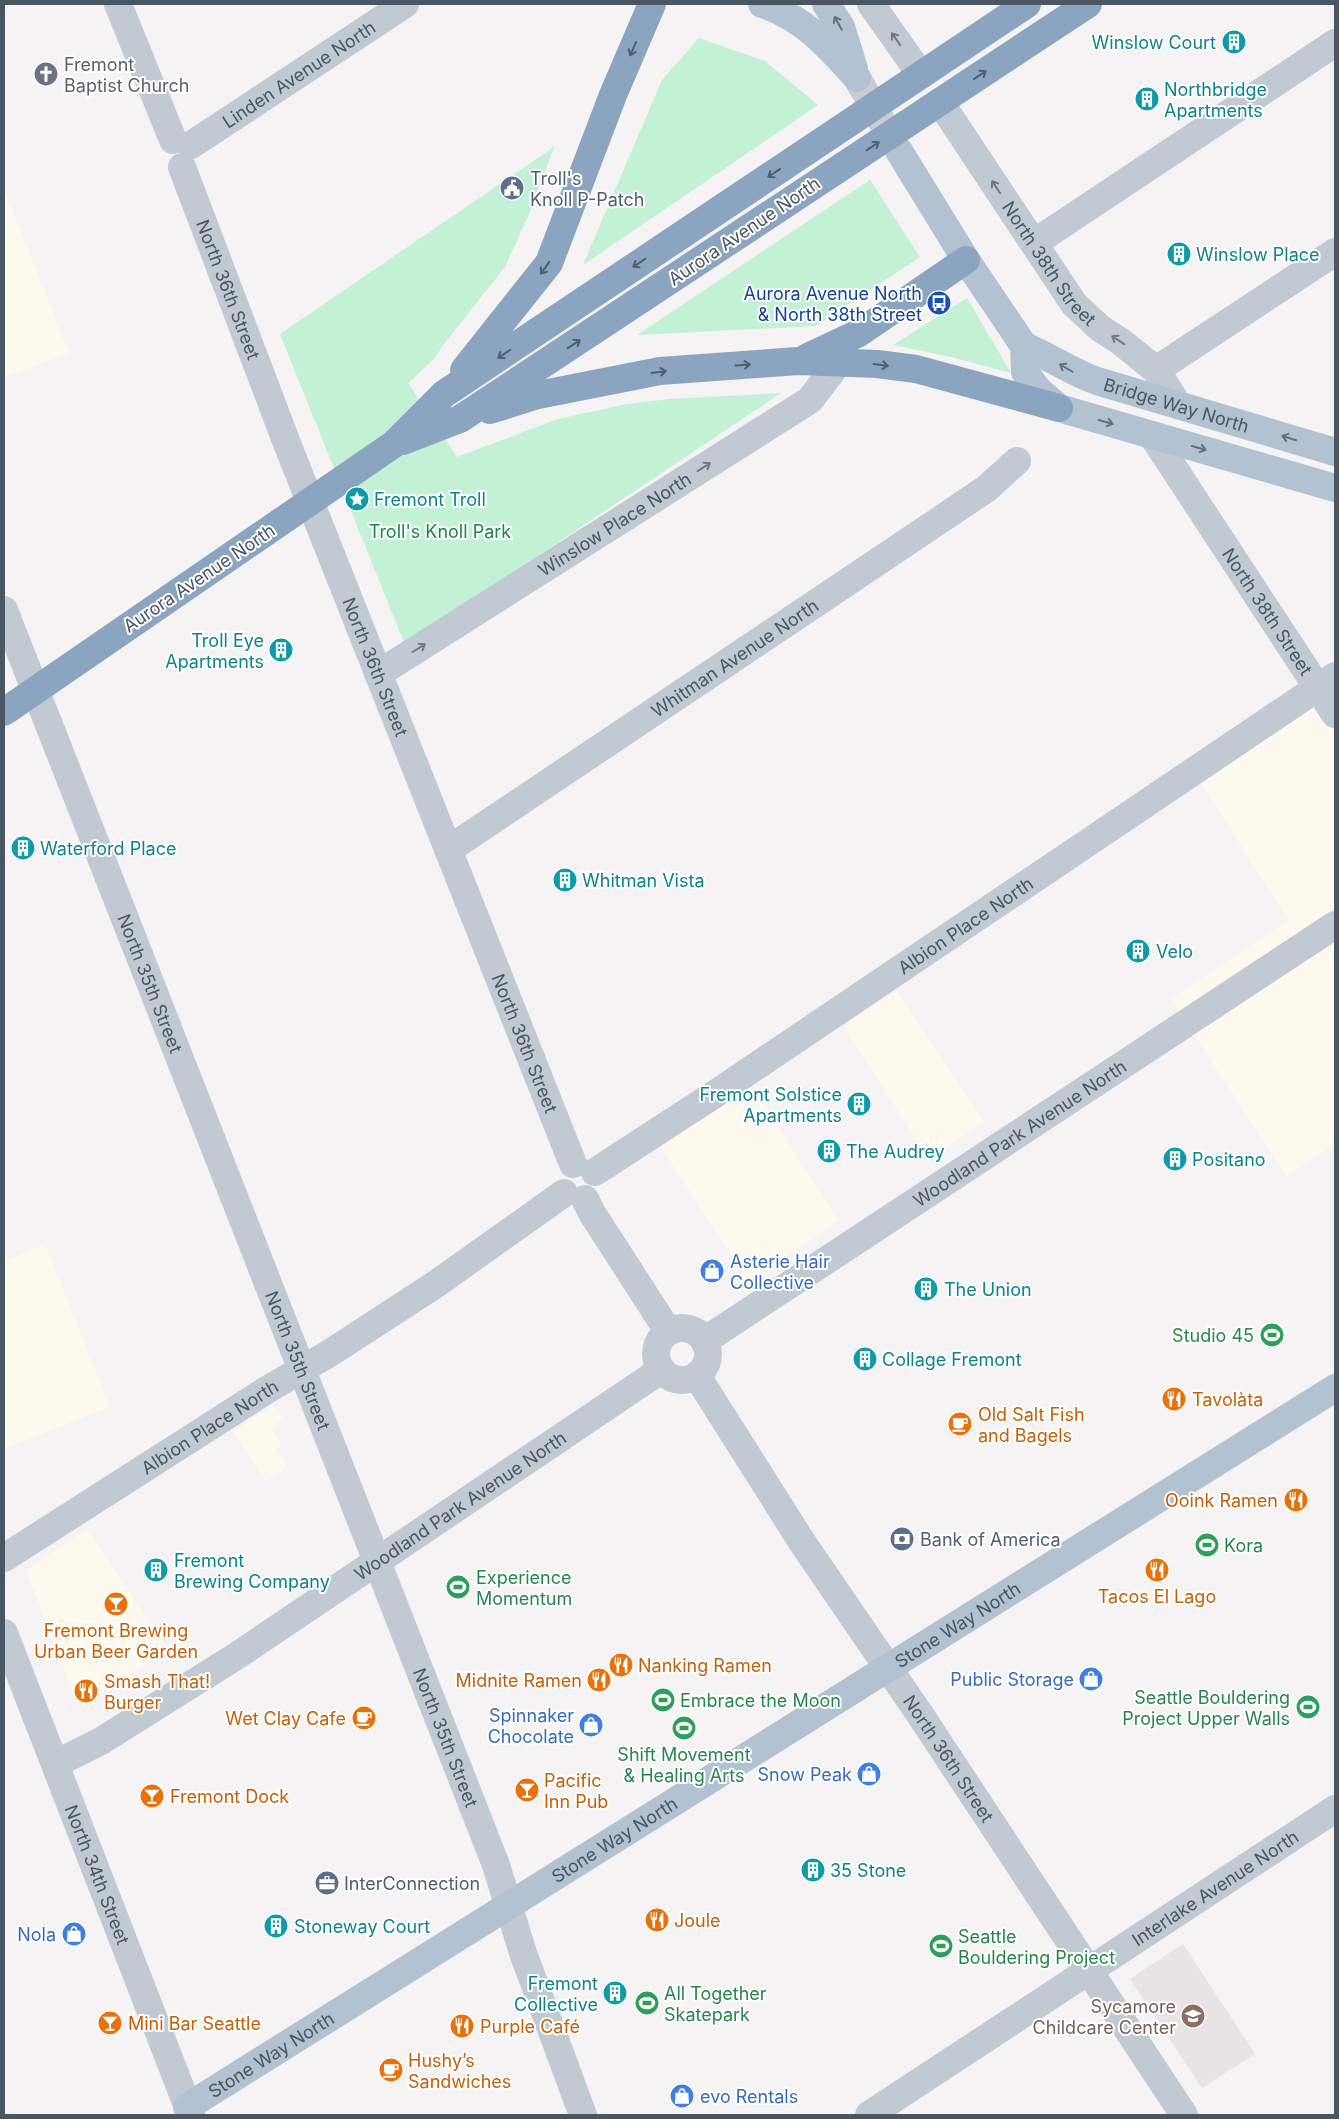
<svg xmlns="http://www.w3.org/2000/svg" width="1339" height="2119" font-family="Inter,sans-serif">
<style>
.commercial{fill:#fdf9ef}
.education{fill:#e6e4e5}
.green{fill:#c3f1d5}
.lines{fill:none;stroke-linecap:round;stroke-linejoin:round}
.major-tunnel{stroke:#caccce;stroke-width:28;stroke-dasharray:28 14;stroke-linecap:butt}
.minor{stroke:#c1cad2;stroke-width:28}
.major{stroke:#b3c2d1;stroke-width:28}
.highway{stroke:#8ba5c1;stroke-width:28}
.oneway{stroke:#64717d}
.oneway2{stroke:#6e7983}
.oneway3{stroke:#505e6b}
.labels{text-anchor:middle;dominant-baseline:central;stroke-width:4;stroke-linejoin:round;paint-order:stroke}
.culture-label{font-size:18px;fill:#0d838f;stroke:#fff;text-anchor:start}
.worship-label{font-size:18px;fill:#5b616d;stroke:#fff;text-anchor:start}
.street-label{font-size:18px;fill:#4a5661;stroke:#fff}
.service-label{font-size:18px;fill:#4e5e75;stroke:#fff;text-anchor:start}
.transit-label{font-size:18px;fill:#164399;stroke:#fff;text-anchor:end}
.park-label{font-size:18px;fill:#17864f;stroke:#fff}
.shop-label{font-size:18px;fill:#366cbe;stroke:#fff;text-anchor:end}
.leisure-label{font-size:18px;fill:#27864d;stroke:#fff;text-anchor:start}
.food-label{font-size:18px;fill:#c56008;stroke:#fff;text-anchor:start}
.education-label{font-size:18px;fill:#785e54;stroke:#fff;text-anchor:end}
</style>
<rect width="100%" height="100%" fill="#f5f3f3"/>
<g class="commercial">
<polygon points="4,189 69,353 4,378"/>
<polygon points="1335,662 1335,1144 1287,1176 1171,1000 1289,920 1187,762"/>
<polygon points="897,990 984,1122 929,1159 843,1027"/>
<polygon points="750,1084 839,1220 749,1281 660,1146"/>
<polygon points="45,1244 110,1407 4,1449 4,1261"/>
<polygon points="273,1405 280,1412 284,1419 270,1428 282,1446 276,1450 287,1466 266,1481 233,1432"/>
<polygon points="87,1529 168,1649 110,1689 87,1699 74,1695 26,1571"/>
</g>
<polygon class="education" points="1183,1944 1255,2054 1202,2088 1130,1979"/>
<g class="green">
<polygon points="699,38 765,61 818,105 583,265 662,80"/>
<polygon points="554,147 531,210 505,267 444,344 433,360 408,383 457,457 558,419 627,404 669,399 781,393 405,645 280,334"/>
<polygon points="870,180 920,257 816,326 637,335"/>
<polygon points="967,298 1011,373 951,357 893,345"/>
</g>
<g class="lines">
<polyline class="major-tunnel" points="857,78 899,151"/>
<g class="minor">
<polyline points="118,4 173,140"/>
<polyline points="871,4 921,75"/>
<path id="s1" d="M940 102 1074 304 1101 329 1120 341 1156 370 1178 405"/>
<path id="s2" d="M191 145 405 4"/>
<path id="s3" d="M182 167 288 446 573 1164"/>
<polyline points="1034,243 1335,43"/>
<polyline points="1156,370 1335,252"/>
<path id="s4" d="M1152 435 1335 714"/>
<path id="s5" d="M4 610 496 1865 523 1953 583 2115"/>
<path id="s6" d="M378 674 810 400 839 362"/>
<path id="s7" d="M448 850 986 489 1017 461"/>
<path id="s8" d="M595 1172 715 1094 1335 676"/>
<polyline points="585,1199 592,1213 668,1331"/>
<circle cx="682" cy="1354" r="26"/>
<path id="s9" d="M704 1341 1335 925"/>
<path id="s10" d="M697 1376 802 1542 921 1716 1184 2115"/>
<path id="s11" d="M4 1558 270 1388 330 1353 436 1284 564 1193"/>
<path id="s12" d="M4 1633 191 2115"/>
<path id="s13" d="M55 1764 101 1741 238 1655 661 1370"/>
<path id="s14" d="M869 2115 1335 1809"/>
</g>
<g class="major">
<path d="M762 4C804 18 828 46 857 78"/>
<polyline points="826,4 841,27 854,69"/>
<polyline points="899,151 966,260 1024,346 1025,372 1038,390 1059,408 1335,488"/>
<path id="s15" d="M1024 346C1049 356 1071 372 1097 381L1335 452"/>
<path id="s16" d="M187 2107 1335 1388"/>
</g>
<g class="highway">
<polyline points="806,358 859,333 966,260"/>
<polyline points="464,370 549,263 613,95 652,4"/>
<polyline points="490,410 538,395 660,371 798,361 877,364 916,369 1059,408"/>
<polyline points="403,441 460,419 1088,4"/>
<polyline points="4,712 394,444 444,394 1027,4"/>
</g>
</g>
<defs><path id="oneway-shaft" d="M-6 0H5M1.5-3L5.5 0L1.5 3" fill="none" stroke-width="1.6" stroke-linecap="round" stroke-linejoin="round" transform="scale(1.25)"/></defs>
<g class="oneway">
<use href="#oneway-shaft" transform="translate(838 23) rotate(-119)"/>
<use href="#oneway-shaft" transform="translate(1066 368) rotate(-150)"/>
<use href="#oneway-shaft" transform="translate(1106 422) rotate(16)"/>
<use href="#oneway-shaft" transform="translate(1289 438) rotate(-163)"/>
<use href="#oneway-shaft" transform="translate(1199 448) rotate(16)"/>
</g>
<g class="oneway2">
<use href="#oneway-shaft" transform="translate(896 39) rotate(-125)"/>
<use href="#oneway-shaft" transform="translate(996 187) rotate(-124)"/>
<use href="#oneway-shaft" transform="translate(1118 340) rotate(-146)"/>
<use href="#oneway-shaft" transform="translate(704 467) rotate(-32)"/>
<use href="#oneway-shaft" transform="translate(419 648) rotate(-32)"/>
</g>
<g class="oneway3">
<use href="#oneway-shaft" transform="translate(633 49) rotate(114)"/>
<use href="#oneway-shaft" transform="translate(980 75) rotate(-34)"/>
<use href="#oneway-shaft" transform="translate(873 146) rotate(-33)"/>
<use href="#oneway-shaft" transform="translate(774 173) rotate(146)"/>
<use href="#oneway-shaft" transform="translate(639 263) rotate(146)"/>
<use href="#oneway-shaft" transform="translate(545 268) rotate(125)"/>
<use href="#oneway-shaft" transform="translate(574 344) rotate(-33)"/>
<use href="#oneway-shaft" transform="translate(504 354) rotate(146)"/>
<use href="#oneway-shaft" transform="translate(743 365) rotate(-4)"/>
<use href="#oneway-shaft" transform="translate(881 365) rotate(7)"/>
<use href="#oneway-shaft" transform="translate(659 372) rotate(-7)"/>
</g>
<defs>
<symbol id="building-disc" viewBox="-11 -11 22 22"><circle r="9.5" fill="#0f9aa8" stroke="#fff"/><path d="M-4-6H4V6H1V3H-1V6H-4ZM-2.5-4.3h1.7v1.8h-1.7ZM.8-4.3h1.7v1.8H.8ZM-2.5-1h1.7V.8h-1.7ZM.8-1h1.7V.8H.8Z" fill="#fff"/></symbol>
<symbol id="church-disc" viewBox="-11 -11 22 22"><circle r="9.5" fill="#6b7280" stroke="#fff"/><path d="M-1.2-6h2.4v3.5h3.3v2.4h-3.3V6h-2.4V-.1h-3.3v-2.4h3.3Z" fill="#fff"/></symbol>
<symbol id="civic-disc" viewBox="-11 -11 22 22"><circle r="9.5" fill="#5c6f8a" stroke="#fff"/><path d="M-.6-6.5H3V-4.5H.6V-3L4-1V1h2V6H-6V1h2V-1L-.6-3ZM-1.2 2.5V6h2.4V2.5Z" fill="#fff"/></symbol>
<symbol id="bus-disc" viewBox="-11 -11 22 22"><circle r="9.5" fill="#1a4fb4" stroke="#fff"/><path d="M-5-6H5V4H4V6H2V4H-2V6H-4V4H-5ZM-3.5-4V0h7V-4ZM-3.5 1.2v1.5H-2V1.2ZM2 1.2v1.5H3.5V1.2Z" fill="#fff"/></symbol>
<symbol id="sight-disc" viewBox="-11 -11 22 22"><circle r="9.5" fill="#0f9aa8" stroke="#fff"/><path d="M0-6L1.8-2.2L6-1.7L2.9 1.2L3.7 5.4L0 3.3L-3.7 5.4L-2.9 1.2L-6-1.7L-1.8-2.2Z" fill="#fff"/></symbol>
<symbol id="shop-disc" viewBox="-11 -11 22 22"><circle r="9.5" fill="#3f7fe0" stroke="#fff"/><path d="M-5-2.5h2.3a2.7 3.5 0 0 1 5.4 0H5L5.5 6h-11ZM-1.5-2.5h3a1.5 2.3 0 0 0-3 0Z" fill="#fff"/></symbol>
<symbol id="stadium-disc" viewBox="-11 -11 22 22"><circle r="9.5" fill="#2e9e5b" stroke="#fff"/><path d="M0-5a6.5 5 0 1 0 0 10a6.5 5 0 1 0 0-10ZM-3.5-1.8h7v3.6h-7Z" fill="#fff"/></symbol>
<symbol id="restaurant-disc" viewBox="-11 -11 22 22"><circle r="9.5" fill="#e8710a" stroke="#fff"/><path d="M-5-6h1v4h1v-4h1v4h1v-4h1v5L-1.5 .5V6h-2V.5L-5-1ZM5-6V6H3V1.5H1.5Q1.5-4 5-6Z" fill="#fff"/></symbol>
<symbol id="cafe-disc" viewBox="-11 -11 22 22"><circle r="9.5" fill="#e8710a" stroke="#fff"/><path d="M-5.5-4.5H6V0H3Q3 3.5 0 3.5H-2.5Q-5.5 3.5-5.5 0ZM3-3.2v2h1.7v-2ZM-6 4.5H4V6H-6Z" fill="#fff"/></symbol>
<symbol id="bank-disc" viewBox="-11 -11 22 22"><circle r="9.5" fill="#5c6f8a" stroke="#fff"/><path d="M-6-4H6V4H-6ZM0-2.3a2.3 2.3 0 1 0 0 4.6a2.3 2.3 0 1 0 0-4.6Z" fill="#fff"/></symbol>
<symbol id="bar-disc" viewBox="-11 -11 22 22"><circle r="9.5" fill="#e8710a" stroke="#fff"/><path d="M-6-5H6L.8 .8V4.5H3.5V6h-7V4.5H-.8V.8Z" fill="#fff"/></symbol>
<symbol id="office-disc" viewBox="-11 -11 22 22"><circle r="9.5" fill="#5c6f8a" stroke="#fff"/><path d="M-6-3h4V-5.5h4V-3h4V5H-6ZM-1-4.5V-3h2v-1.5ZM-6 0V1H6V0Z" fill="#fff"/></symbol>
<symbol id="school-disc" viewBox="-11 -11 22 22"><circle r="9.5" fill="#8d6e63" stroke="#fff"/><path d="M0-5L7-2L0 1L-7-2ZM-4 1L0 2.5L4 1V4Q0 6-4 4Z" fill="#fff"/></symbol>
</defs>
<g fill-rule="evenodd">
<use href="#building-disc" x="1220" y="28" width="28" height="28"/>
<use href="#church-disc" x="32" y="60" width="28" height="28"/>
<use href="#building-disc" x="1133" y="85" width="28" height="28"/>
<use href="#civic-disc" x="498" y="174" width="28" height="28"/>
<use href="#building-disc" x="1165" y="240" width="28" height="28"/>
<use href="#bus-disc" x="925" y="289" width="28" height="28"/>
<use href="#sight-disc" x="343" y="485" width="28" height="28"/>
<use href="#building-disc" x="267" y="636" width="28" height="28"/>
<use href="#building-disc" x="9" y="834" width="28" height="28"/>
<use href="#building-disc" x="551" y="866" width="28" height="28"/>
<use href="#building-disc" x="1124" y="937" width="28" height="28"/>
<use href="#building-disc" x="845" y="1090" width="28" height="28"/>
<use href="#building-disc" x="815" y="1137" width="28" height="28"/>
<use href="#building-disc" x="1161" y="1145" width="28" height="28"/>
<use href="#shop-disc" x="698" y="1257" width="28" height="28"/>
<use href="#building-disc" x="912" y="1275" width="28" height="28"/>
<use href="#stadium-disc" x="1258" y="1321" width="28" height="28"/>
<use href="#building-disc" x="851" y="1345" width="28" height="28"/>
<use href="#restaurant-disc" x="1160" y="1385" width="28" height="28"/>
<use href="#cafe-disc" x="946" y="1410" width="28" height="28"/>
<use href="#restaurant-disc" x="1282" y="1486" width="28" height="28"/>
<use href="#bank-disc" x="888" y="1525" width="28" height="28"/>
<use href="#stadium-disc" x="1193" y="1531" width="28" height="28"/>
<use href="#building-disc" x="142" y="1556" width="28" height="28"/>
<use href="#restaurant-disc" x="1143" y="1556" width="28" height="28"/>
<use href="#stadium-disc" x="444" y="1573" width="28" height="28"/>
<use href="#bar-disc" x="102" y="1590" width="28" height="28"/>
<use href="#restaurant-disc" x="607" y="1651" width="28" height="28"/>
<use href="#shop-disc" x="1077" y="1665" width="28" height="28"/>
<use href="#restaurant-disc" x="585" y="1666" width="28" height="28"/>
<use href="#restaurant-disc" x="72" y="1677" width="28" height="28"/>
<use href="#stadium-disc" x="649" y="1686" width="28" height="28"/>
<use href="#stadium-disc" x="1294" y="1693" width="28" height="28"/>
<use href="#cafe-disc" x="350" y="1704" width="28" height="28"/>
<use href="#shop-disc" x="577" y="1711" width="28" height="28"/>
<use href="#stadium-disc" x="670" y="1714" width="28" height="28"/>
<use href="#shop-disc" x="855" y="1760" width="28" height="28"/>
<use href="#bar-disc" x="513" y="1776" width="28" height="28"/>
<use href="#bar-disc" x="138" y="1782" width="28" height="28"/>
<use href="#building-disc" x="799" y="1856" width="28" height="28"/>
<use href="#office-disc" x="313" y="1869" width="28" height="28"/>
<use href="#restaurant-disc" x="643" y="1906" width="28" height="28"/>
<use href="#building-disc" x="262" y="1912" width="28" height="28"/>
<use href="#shop-disc" x="60" y="1920" width="28" height="28"/>
<use href="#stadium-disc" x="927" y="1932" width="28" height="28"/>
<use href="#building-disc" x="601" y="1979" width="28" height="28"/>
<use href="#stadium-disc" x="633" y="1989" width="28" height="28"/>
<use href="#school-disc" x="1179" y="2002" width="28" height="28"/>
<use href="#bar-disc" x="96" y="2009" width="28" height="28"/>
<use href="#restaurant-disc" x="448" y="2012" width="28" height="28"/>
<use href="#cafe-disc" x="377" y="2056" width="28" height="28"/>
<use href="#shop-disc" x="668" y="2082" width="28" height="28"/>
</g>
<g class="labels">
<g class="culture-label">
<text x="1216" y="42" text-anchor="end">Winslow Court</text>
<text x="1164" y="89">Northbridge<tspan x="1164" dy="21">Apartments</tspan></text>
<text x="1196" y="254">Winslow Place</text>
<text x="374" y="499">Fremont Troll</text>
<text x="264" y="640" text-anchor="end">Troll Eye<tspan x="264" dy="21">Apartments</tspan></text>
<text x="40" y="848">Waterford Place</text>
<text x="582" y="880">Whitman Vista</text>
<text x="1156" y="951">Velo</text>
<text x="842" y="1094" text-anchor="end">Fremont Solstice<tspan x="842" dy="21">Apartments</tspan></text>
<text x="846" y="1151">The Audrey</text>
<text x="1192" y="1159">Positano</text>
<text x="944" y="1289">The Union</text>
<text x="882" y="1359">Collage Fremont</text>
<text x="174" y="1560">Fremont<tspan x="174" dy="21">Brewing Company</tspan></text>
<text x="830" y="1870">35 Stone</text>
<text x="294" y="1926">Stoneway Court</text>
<text x="598" y="1983" text-anchor="end">Fremont<tspan x="598" dy="21">Collective</tspan></text>
</g>
<g class="worship-label">
<text x="64" y="64">Fremont<tspan x="64" dy="21">Baptist Church</tspan></text>
</g>
<g class="street-label">
<text stroke="none"><textPath href="#s2" startOffset="129">Linden Avenue North</textPath></text>
<text transform="translate(744 231) rotate(-34)">Aurora Avenue North</text>
<text stroke="none"><textPath href="#s1" startOffset="195">North 38th Street</textPath></text>
<text stroke="none"><textPath href="#s3" startOffset="131">North 36th Street</textPath></text>
<text stroke="none"><textPath href="#s15" startOffset="164">Bridge Way North</textPath></text>
<text stroke="none"><textPath href="#s6" startOffset="280">Winslow Place North</textPath></text>
<text transform="translate(199 578) rotate(-34)">Aurora Avenue North</text>
<text stroke="none"><textPath href="#s4" startOffset="211">North 38th Street</textPath></text>
<text stroke="none"><textPath href="#s7" startOffset="345">Whitman Avenue North</textPath></text>
<text stroke="none"><textPath href="#s3" startOffset="536">North 36th Street</textPath></text>
<text stroke="none"><textPath href="#s8" startOffset="445">Albion Place North</textPath></text>
<text stroke="none"><textPath href="#s5" startOffset="401">North 35th Street</textPath></text>
<text stroke="none"><textPath href="#s3" startOffset="941">North 36th Street</textPath></text>
<text stroke="none"><textPath href="#s9" startOffset="378">Woodland Park Avenue North</textPath></text>
<text stroke="none"><textPath href="#s5" startOffset="806">North 35th Street</textPath></text>
<text stroke="none"><textPath href="#s11" startOffset="244">Albion Place North</textPath></text>
<text stroke="none"><textPath href="#s13" startOffset="481">Woodland Park Avenue North</textPath></text>
<text stroke="none"><textPath href="#s16" startOffset="909">Stone Way North</textPath></text>
<text stroke="none"><textPath href="#s5" startOffset="1211">North 35th Street</textPath></text>
<text stroke="none"><textPath href="#s10" startOffset="458">North 36th Street</textPath></text>
<text stroke="none"><textPath href="#s16" startOffset="504">Stone Way North</textPath></text>
<text stroke="none"><textPath href="#s12" startOffset="259">North 34th Street</textPath></text>
<text stroke="none"><textPath href="#s14" startOffset="414">Interlake Avenue North</textPath></text>
<text stroke="none"><textPath href="#s16" startOffset="99">Stone Way North</textPath></text>
</g>
<g class="service-label">
<text x="530" y="178">Troll's<tspan x="530" dy="21">Knoll P-Patch</tspan></text>
<text x="920" y="1539">Bank of America</text>
<text x="344" y="1883">InterConnection</text>
</g>
<g class="transit-label">
<text x="922" y="293">Aurora Avenue North<tspan x="922" dy="21">&amp; North 38th Street</tspan></text>
</g>
<g class="park-label">
<text x="440" y="531">Troll's Knoll Park</text>
</g>
<g class="shop-label">
<text x="730" y="1261" text-anchor="start">Asterie Hair<tspan x="730" dy="21">Collective</tspan></text>
<text x="1074" y="1679">Public Storage</text>
<text x="574" y="1715">Spinnaker<tspan x="574" dy="21">Chocolate</tspan></text>
<text x="852" y="1774">Snow Peak</text>
<text x="56" y="1934">Nola</text>
<text x="700" y="2096" text-anchor="start">evo Rentals</text>
</g>
<g class="leisure-label">
<text x="1254" y="1335" text-anchor="end">Studio 45</text>
<text x="1224" y="1545">Kora</text>
<text x="476" y="1577">Experience<tspan x="476" dy="21">Momentum</tspan></text>
<text x="1290" y="1697" text-anchor="end">Seattle Bouldering<tspan x="1290" dy="21">Project Upper Walls</tspan></text>
<text x="680" y="1700">Embrace the Moon</text>
<text x="684" y="1754" text-anchor="middle">Shift Movement<tspan x="684" dy="21">&amp; Healing Arts</tspan></text>
<text x="958" y="1936">Seattle<tspan x="958" dy="21">Bouldering Project</tspan></text>
<text x="664" y="1993">All Together<tspan x="664" dy="21">Skatepark</tspan></text>
</g>
<g class="food-label">
<text x="1192" y="1399">Tavolàta</text>
<text x="978" y="1414">Old Salt Fish<tspan x="978" dy="21">and Bagels</tspan></text>
<text x="1278" y="1500" text-anchor="end">Ooink Ramen</text>
<text x="1157" y="1596" text-anchor="middle">Tacos El Lago</text>
<text x="116" y="1630" text-anchor="middle">Fremont Brewing<tspan x="116" dy="21">Urban Beer Garden</tspan></text>
<text x="638" y="1665">Nanking Ramen</text>
<text x="582" y="1680" text-anchor="end">Midnite Ramen</text>
<text x="104" y="1681">Smash That!<tspan x="104" dy="21">Burger</tspan></text>
<text x="346" y="1718" text-anchor="end">Wet Clay Cafe</text>
<text x="544" y="1780">Pacific<tspan x="544" dy="21">Inn Pub</tspan></text>
<text x="170" y="1796">Fremont Dock</text>
<text x="674" y="1920">Joule</text>
<text x="128" y="2023">Mini Bar Seattle</text>
<text x="480" y="2026">Purple Café</text>
<text x="408" y="2060">Hushy’s<tspan x="408" dy="21">Sandwiches</tspan></text>
</g>
<g class="education-label">
<text x="1176" y="2006">Sycamore<tspan x="1176" dy="21">Childcare Center</tspan></text>
</g>
</g>
<rect width="1339" height="2119" fill="none" stroke="#4a5661" stroke-width="10"/>
</svg>
